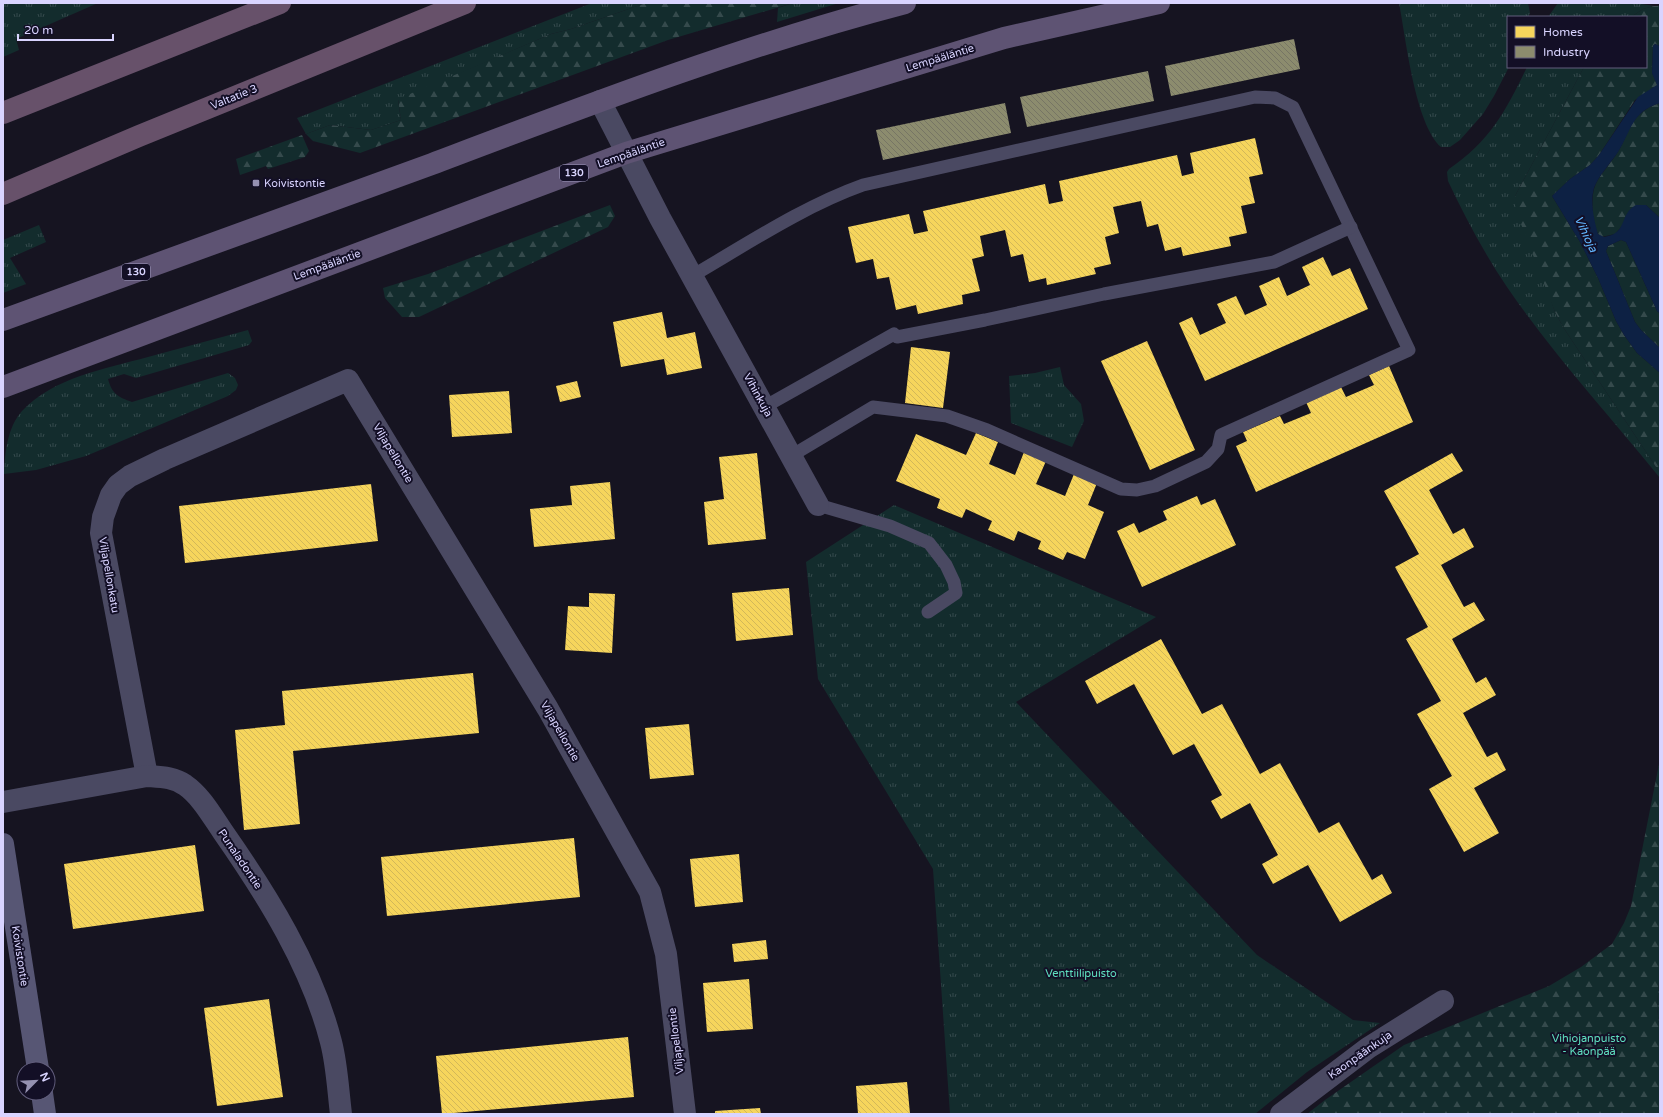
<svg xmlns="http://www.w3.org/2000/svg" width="1663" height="1117" font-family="'Varela Round',sans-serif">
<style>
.grass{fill:url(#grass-tufts)}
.forest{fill:url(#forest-firs)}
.wetland{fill:url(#wetland-marsh)}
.water{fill:#0d2144}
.homes{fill:url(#homes-back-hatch)}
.industry{fill:url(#industry-back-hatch)}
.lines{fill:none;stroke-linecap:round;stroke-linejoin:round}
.service{stroke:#4a4962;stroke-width:13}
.minor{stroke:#4a4962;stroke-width:22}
.secondary{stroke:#575674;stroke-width:22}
.primary{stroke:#5e5373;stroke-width:22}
.motorway{stroke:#67516a;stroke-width:22}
.poi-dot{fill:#9591b1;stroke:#130f26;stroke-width:1.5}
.labels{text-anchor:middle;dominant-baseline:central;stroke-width:4;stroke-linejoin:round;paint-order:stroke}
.shield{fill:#130f26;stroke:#9e99be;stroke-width:1}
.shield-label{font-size:10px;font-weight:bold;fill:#d9d4ff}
.street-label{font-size:11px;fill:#d9d4ff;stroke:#130f26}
.poi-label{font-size:11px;fill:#d9d4ff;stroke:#130f26;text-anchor:start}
.park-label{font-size:11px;fill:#5fe0c0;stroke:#130f26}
.water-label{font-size:12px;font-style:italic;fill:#62b6ff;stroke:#130f26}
</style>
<defs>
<pattern id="grass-tufts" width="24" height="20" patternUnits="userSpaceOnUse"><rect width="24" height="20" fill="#132c2d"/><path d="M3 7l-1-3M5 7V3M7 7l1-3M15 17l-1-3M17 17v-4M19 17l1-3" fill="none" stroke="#354a4c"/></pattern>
<pattern id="forest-firs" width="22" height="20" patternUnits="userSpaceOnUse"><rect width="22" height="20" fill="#132c2d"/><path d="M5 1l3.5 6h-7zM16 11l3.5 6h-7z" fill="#354a4c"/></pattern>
<pattern id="wetland-marsh" width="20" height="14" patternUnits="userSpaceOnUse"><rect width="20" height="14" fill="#132c2d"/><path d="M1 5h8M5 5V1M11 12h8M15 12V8" fill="none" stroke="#354a4c"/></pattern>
<pattern id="homes-back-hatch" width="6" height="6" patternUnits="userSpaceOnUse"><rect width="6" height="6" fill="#f6d55c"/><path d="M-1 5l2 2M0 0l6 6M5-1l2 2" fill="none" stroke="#d2b759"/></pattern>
<pattern id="industry-back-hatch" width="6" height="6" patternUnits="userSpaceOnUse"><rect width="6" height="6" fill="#8c8c6e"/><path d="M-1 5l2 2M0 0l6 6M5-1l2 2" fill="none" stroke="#767564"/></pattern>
</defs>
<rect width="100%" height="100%" fill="#161421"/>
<g class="grass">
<polygon points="3,3 98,3 16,39 19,50 3,57"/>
<polygon points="592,3 646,3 571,29 551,34 398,100 401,120 371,130 330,125 306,134 297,118"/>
<polygon points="793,3 839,3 777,22 778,8"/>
<path d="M1399 3H1528L1530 13 1528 17H1508L1509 67 1494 96 1483 114 1460 140 1450 147H1441C1415 124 1406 39 1399 3Z"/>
<polygon points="1558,3 1636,3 1654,6 1643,9 1631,17 1548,17"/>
<path d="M1527 67H1584L1515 196 1555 312 1563 327 1660 473V478C1609 415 1553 354 1507 287 1484 253 1465 217 1448 181L1447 172 1449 169C1490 141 1506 111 1527 67Z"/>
<polygon points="39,225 46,242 10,258 26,284 3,293 3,240"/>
<path d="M248 330 252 341 249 345 136 378 124 374 108 379C112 394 118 397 132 402L228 373 235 378 238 385 236 390 228 396 86 456 36 470 4 474C5 453 7 428 22 411 54 377 105 369 148 357 181 348 215 339 248 330Z"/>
<polygon points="1060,367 1064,385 1081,404 1084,421 1072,447 1011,423 1009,376 1035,373"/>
<polygon points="894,505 1156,617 1016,702 1257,955 1353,1020 1380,1023 1307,1072 1255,1114 950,1114 933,869 818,679 806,562"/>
</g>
<g class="forest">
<polygon points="646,3 793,3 668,40 360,153 313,141 306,134 330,125 371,130 401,120 398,99 551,34 571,29"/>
<polygon points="1654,6 1660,6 1660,46 1655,44 1653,46 1652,73 1658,85 1635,100 1599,155 1590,165 1570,179 1552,196 1580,242 1598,278 1616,321 1624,335 1637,353 1660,373 1660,473 1563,327 1555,312 1516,211 1515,196 1584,67 1646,67 1646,17 1631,17 1643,9"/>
<path d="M1660 103V218L1646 205 1622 226 1615 234 1601 237C1592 230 1591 200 1594 189 1598 175 1612 163 1619 150 1626 138 1629 125 1639 115 1645 109 1652 105 1660 103Z"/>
<polygon points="302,135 309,151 305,157 268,169 266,166 240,175 236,159"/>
<polygon points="610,205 615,216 608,227 419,317 402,317 385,298 383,288 428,274"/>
<polygon points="1621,240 1626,242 1657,311 1660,314 1660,348 1641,330 1635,322 1606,251 1608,246"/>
<polygon points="1660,759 1660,968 1657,1007 1660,1033 1660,1114 1307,1114 1325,1100 1404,1045 1549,986 1581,967 1612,944 1624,923 1631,906"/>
</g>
<polygon class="wetland" points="1660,968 1660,1033 1657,1007"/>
<path class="water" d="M1655 44 1660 46V103C1631 112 1632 130 1618 152 1610 164 1599 175 1594 188 1590 202 1594 220 1598 234L1604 237C1629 233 1618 215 1636 205H1646L1660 218V314L1657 311 1626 242 1621 240 1608 246 1606 251 1635 322 1641 330 1660 348V373L1637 353 1624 335 1616 321 1598 278 1580 242 1552 196 1570 179 1590 165 1599 155 1638 97 1657 85 1652 73 1653 46Z"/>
<g class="homes">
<polygon points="1255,138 1263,174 1249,177 1255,203 1241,206 1247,233 1229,237 1231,246 1183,256 1181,247 1165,251 1158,224 1147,227 1141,201 1113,207 1119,233 1105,237 1111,264 1094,268 1096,274 1047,285 1046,278 1029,282 1023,254 1011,257 1005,230 980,236 984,256 972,259 980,291 962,295 963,304 918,314 916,305 896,310 889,277 877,279 873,259 856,263 848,227 909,214 914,234 928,231 923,211 1045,184 1049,204 1063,201 1059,181 1177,155 1182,176 1194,173 1190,153"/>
<polygon points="1323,257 1332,276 1350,268 1368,309 1205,381 1179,323 1192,317 1200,335 1226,323 1217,304 1236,296 1245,315 1267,305 1259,286 1279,277 1287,296 1310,285 1302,267"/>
<polygon points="662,312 667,338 695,332 702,368 667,375 664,359 621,367 613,322"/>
<polygon points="1147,341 1195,450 1150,470 1101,361"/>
<polygon points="911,347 950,352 943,408 905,403"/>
<polygon points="1389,366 1413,422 1256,492 1236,446 1247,441 1243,432 1280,416 1284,424 1311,413 1306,402 1341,387 1346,397 1374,385 1369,375"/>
<polygon points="577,381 581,397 560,402 556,386"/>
<polygon points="509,391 512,433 452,437 449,395"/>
<polygon points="976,433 998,442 989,464 1015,475 1024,452 1046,461 1036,484 1065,496 1074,474 1097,483 1088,505 1104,512 1085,559 1067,552 1063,560 1038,549 1041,541 1018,531 1014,541 988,530 992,521 966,509 962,518 937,508 940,499 896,481 916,434 966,455"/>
<polygon points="757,453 766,539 708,545 704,502 724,499 719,457"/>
<polygon points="1452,453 1463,471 1429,490 1453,534 1464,528 1474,547 1441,565 1464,607 1474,602 1485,620 1452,639 1476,683 1486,677 1496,695 1463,713 1487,757 1497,752 1506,770 1474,788 1499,833 1464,852 1429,789 1452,776 1417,714 1441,701 1406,639 1428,627 1395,567 1419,554 1384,491"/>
<polygon points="610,482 615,539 534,547 530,509 572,505 570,486"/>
<polygon points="371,484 378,541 185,563 179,506"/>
<polygon points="1197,496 1201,505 1215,499 1236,545 1142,587 1117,531 1134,523 1139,533 1167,520 1163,511"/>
<polygon points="789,588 793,635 736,641 732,593"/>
<polygon points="589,593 615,594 612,653 565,650 568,606 589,607"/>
<polygon points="1161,639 1202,714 1222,704 1260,774 1280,763 1319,833 1339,822 1372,880 1382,874 1392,893 1340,922 1308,865 1273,884 1262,864 1278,855 1250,803 1221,819 1211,801 1222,795 1194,744 1173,755 1134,684 1097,704 1085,681"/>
<polygon points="473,673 479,733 293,751 300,824 244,830 235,730 285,725 282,691"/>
<polygon points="689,724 694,775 650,779 645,728"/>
<polygon points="574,838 580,897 387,916 381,857"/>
<polygon points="195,845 204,911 73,929 64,864"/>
<polygon points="739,854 743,902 695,907 690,859"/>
<polygon points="766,940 768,959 734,962 732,944"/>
<polygon points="749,979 753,1029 707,1032 703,983"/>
<polygon points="269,999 283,1097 217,1106 204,1008"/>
<polygon points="628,1037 634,1097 442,1114 436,1056"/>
<polygon points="907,1082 910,1114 858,1114 856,1086"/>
<polygon points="760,1108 761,1114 715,1114 715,1111"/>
</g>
<g class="industry">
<polygon points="1294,39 1300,69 1171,96 1165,66"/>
<polygon points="1148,71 1154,101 1027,127 1020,97"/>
<polygon points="1005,103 1011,133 883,160 876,130"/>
</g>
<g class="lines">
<g class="service">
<path d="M692 276C747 244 804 206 863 185L1255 97 1275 98 1293 107 1409 350 1221 435 1218 449 1206 462 1155 486 1137 490 1121 489 987 430 947 416 873 407 791 456"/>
<polyline points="764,407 894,334 897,337 985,320 1104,294 1274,262 1351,227"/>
<polyline points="818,505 890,526 929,543 946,565 954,582 956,593 928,612"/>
</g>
<g class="minor">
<polyline points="600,101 660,218 818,505"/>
<polyline points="147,776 101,533 103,517 111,495 118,485 130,476 165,459 348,380 548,709 650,892 666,954 685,1114"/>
<path d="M3 802 147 776C160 777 174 777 185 785 201 796 212 816 223 832 267 895 312 967 331 1042 337 1065 338 1090 341 1114"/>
<polyline points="1281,1114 1368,1048 1443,1001"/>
</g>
<g class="secondary">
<polyline points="3,844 38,1069"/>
<polyline points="42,1093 45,1114"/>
</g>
<g class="primary">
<path d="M3 320C146 269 289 217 432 164 588 105 744 45 905 3"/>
<polyline points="3,387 626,153 1004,38 1159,3"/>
</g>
<g class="motorway">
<polyline points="3,113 280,3"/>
<polyline points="3,194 139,136 465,3"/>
</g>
</g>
<rect class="poi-dot" x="252" y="179" width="8" height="8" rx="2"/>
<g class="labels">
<g class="shield">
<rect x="560" y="165" width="28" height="16" rx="3"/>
<rect x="122" y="264" width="28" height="16" rx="3"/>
</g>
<g class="shield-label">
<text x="574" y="173">130</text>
<text x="136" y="272">130</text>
</g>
<g class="street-label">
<text transform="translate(940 58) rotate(-17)">Lempääläntie</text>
<text transform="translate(234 97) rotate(-22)">Valtatie 3</text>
<text transform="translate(631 153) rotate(-19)">Lempääläntie</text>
<text transform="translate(327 265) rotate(-20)">Lempääläntie</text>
<text transform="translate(758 395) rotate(61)">Vihinkuja</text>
<text transform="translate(393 453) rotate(59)">Viljapellontie</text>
<text transform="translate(109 575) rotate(80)">Viljapellonkatu</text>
<text transform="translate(560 731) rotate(60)">Viljapellontie</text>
<text transform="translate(240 859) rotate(56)">Punaladontie</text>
<text transform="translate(20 956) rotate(81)">Koivistontie</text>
<text transform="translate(676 1041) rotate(-97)">Viljapellontie</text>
<text transform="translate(1360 1055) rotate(-35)">Kaonpäänkuja</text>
</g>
<g class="poi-label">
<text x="264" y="183">Koivistontie</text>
</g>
<g class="park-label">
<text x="1081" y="973">Venttiilipuisto</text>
<text x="1589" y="1038">Vihiojanpuisto<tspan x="1589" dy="13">- Kaonpää</tspan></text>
</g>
<g class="water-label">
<text transform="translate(1586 234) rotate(65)">Vihioja</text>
</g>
</g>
<rect width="1663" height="1117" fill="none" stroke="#d9d4ff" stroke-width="8"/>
<rect x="1507" y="16" width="140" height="52" fill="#130f26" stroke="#625e7d"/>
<rect x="1515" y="26" width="20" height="12" fill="#f6d55c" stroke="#625e7d"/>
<text x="1543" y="36" font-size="12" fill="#d9d4ff">Homes</text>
<rect x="1515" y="46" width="20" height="12" fill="#8c8c6e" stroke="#625e7d"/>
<text x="1543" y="56" font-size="12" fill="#d9d4ff">Industry</text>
<g transform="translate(36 1081) rotate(66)"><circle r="19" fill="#130f26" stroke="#625e7d"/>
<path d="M0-3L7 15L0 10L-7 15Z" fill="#9591b1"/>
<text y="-6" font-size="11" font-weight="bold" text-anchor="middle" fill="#d9d4ff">N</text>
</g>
<path d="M18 34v6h95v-6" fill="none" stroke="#d9d4ff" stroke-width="2"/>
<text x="24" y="34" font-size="12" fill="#d9d4ff" stroke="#130f26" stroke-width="3" paint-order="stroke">20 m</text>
</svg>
